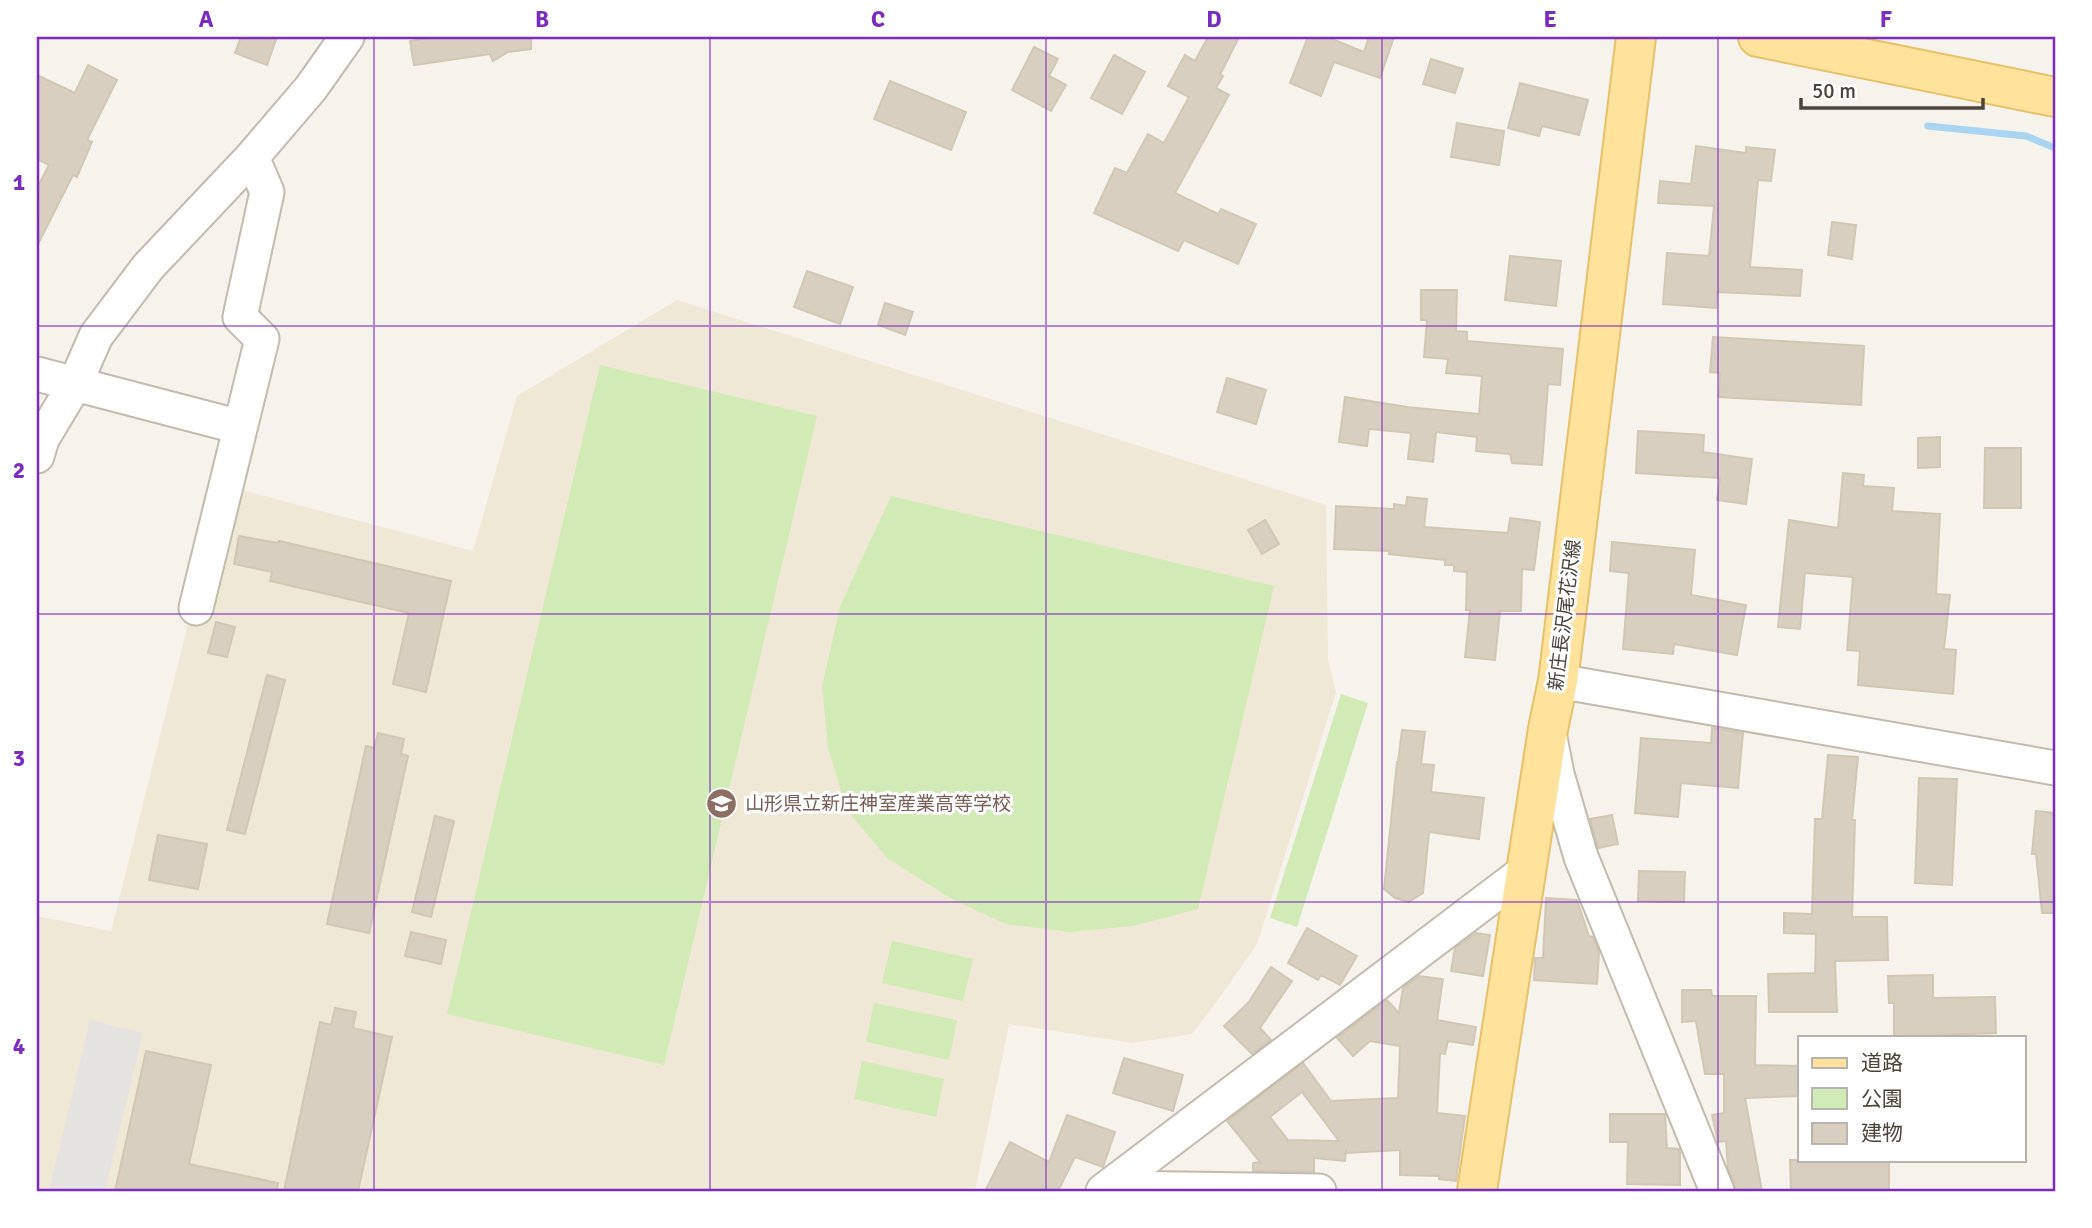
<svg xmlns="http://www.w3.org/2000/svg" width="2092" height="1228" font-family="Signika,'Noto Sans JP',sans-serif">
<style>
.education{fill:#efe8d6}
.green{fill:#d2eab5}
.parking{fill:#e5e3e0}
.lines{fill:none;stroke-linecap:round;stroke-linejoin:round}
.stream{stroke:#a9d4f2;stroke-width:7}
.building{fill:#d8cfc1;stroke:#d3c7b4;stroke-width:2;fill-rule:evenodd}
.minor-casing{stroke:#c2bbae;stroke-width:37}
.major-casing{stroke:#e6c16a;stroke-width:42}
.minor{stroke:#fff;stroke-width:33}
.major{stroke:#ffe39c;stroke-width:38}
.grid{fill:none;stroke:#7b2cbf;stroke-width:2;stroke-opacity:0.55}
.labels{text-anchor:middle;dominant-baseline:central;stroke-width:6;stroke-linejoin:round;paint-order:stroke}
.street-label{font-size:19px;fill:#4b4439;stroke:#fff}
.education-label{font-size:19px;fill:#785e54;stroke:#fff;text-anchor:start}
.neatline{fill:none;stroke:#7b2cbf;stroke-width:2.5}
.grid-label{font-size:23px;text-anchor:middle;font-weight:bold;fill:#7b2cbf}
</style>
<rect width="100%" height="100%" fill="#f6f3ec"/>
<polygon class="education" points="677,300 1326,505 1328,659 1336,692 1257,944 1220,997 1192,1034 1132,1043 1009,1024 975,1191 37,1191 37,916 111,931 223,485 473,551 517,396"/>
<g class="green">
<polygon points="600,365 817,416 664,1065 447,1014"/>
<polygon points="891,496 1274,586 1198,909 1132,926 1070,932 1006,924 952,899 887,858 847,810 828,748 822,686 841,604"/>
<polygon points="1341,694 1368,703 1297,927 1270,918"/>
<polygon points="892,941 973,959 963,1001 882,983"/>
<polygon points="874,1003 957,1020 949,1060 866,1042"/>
<polygon points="862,1061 944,1079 936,1117 854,1099"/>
</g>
<polygon class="parking" points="90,1020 143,1033 105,1191 49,1191"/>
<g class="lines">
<polyline class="stream" points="1928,126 2026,136 2055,148"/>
</g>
<g class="building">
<polygon points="241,37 277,37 267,65 235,53"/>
<polygon points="438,37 534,37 531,39 531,49 508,52 493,61 490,54 414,65 410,41"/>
<polygon points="1208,37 1239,37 1220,75 1223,76 1216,88 1229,95 1175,193 1218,214 1221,209 1256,224 1238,264 1184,240 1178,251 1094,213 1115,168 1127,173 1148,134 1164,143 1189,97 1168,86 1185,55 1195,61"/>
<polygon points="1308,37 1327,37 1364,52 1369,37 1394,37 1380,78 1334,62 1321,96 1290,83"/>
<polygon points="1034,47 1058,59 1049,76 1066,85 1051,111 1012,90"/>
<polygon points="1114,55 1145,72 1122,114 1091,98"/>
<polygon points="1431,59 1463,69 1455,93 1423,84"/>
<polygon points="88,65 117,80 87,140 92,142 77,177 73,175 37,246 37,188 49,165 37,159 37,75 75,93"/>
<polygon points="890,81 966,112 951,150 874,119"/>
<polygon points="1520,83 1588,100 1579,135 1542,126 1539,136 1508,128"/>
<polygon points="1457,123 1504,131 1499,165 1451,157"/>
<polygon points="1696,146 1746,153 1746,147 1775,150 1771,181 1758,180 1750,267 1802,270 1800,296 1717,292 1716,308 1663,304 1667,253 1709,256 1714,206 1658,203 1660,181 1691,184"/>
<polygon points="1832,222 1856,225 1852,259 1828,255"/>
<polygon points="1510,256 1561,261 1556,306 1505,300"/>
<polygon points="807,271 853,287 840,324 794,307"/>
<polygon points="1421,290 1457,290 1456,331 1467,332 1467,341 1563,349 1560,385 1548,384 1542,465 1512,463 1510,454 1476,451 1477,437 1436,432 1433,462 1408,459 1411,433 1369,429 1367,446 1339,442 1345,397 1407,407 1479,414 1482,376 1446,373 1448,359 1424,357 1427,320 1421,320"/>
<polygon points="885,303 913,312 905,335 878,325"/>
<polygon points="1713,337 1864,346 1861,405 1719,397 1720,373 1710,372"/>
<polygon points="1227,378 1266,390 1256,424 1217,412"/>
<polygon points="1638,431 1704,435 1703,452 1752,459 1746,504 1717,500 1720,478 1636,473"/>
<polygon points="1940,437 1940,467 1918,468 1918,438"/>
<polygon points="1985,448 2021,448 2021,508 1984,508"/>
<polygon points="1843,473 1864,475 1863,486 1894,488 1892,511 1940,514 1936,594 1950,595 1944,649 1956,650 1953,694 1858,685 1860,651 1847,650 1853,577 1805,573 1800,629 1778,627 1789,520 1838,528"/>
<polygon points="1407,497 1427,499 1424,527 1508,533 1510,518 1540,522 1534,570 1522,569 1521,611 1500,611 1495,660 1465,657 1470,610 1466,610 1467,572 1454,571 1454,565 1445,565 1445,560 1389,554 1389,551 1334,549 1336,506 1394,509 1394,504 1406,506"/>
<polygon points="1265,520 1279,544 1262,554 1248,530"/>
<polygon points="239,536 278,543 279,541 451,581 426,692 393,684 409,613 270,581 272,572 234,564"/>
<polygon points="1612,542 1695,550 1691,595 1746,605 1737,655 1674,644 1673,654 1623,649 1629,573 1610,571"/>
<polygon points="216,622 235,627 227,657 208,653"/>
<polygon points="267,675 285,680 245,834 227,830"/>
<polygon points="1712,728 1743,733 1738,788 1681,783 1678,817 1635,813 1641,738 1711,743"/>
<polygon points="1402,730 1425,732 1421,764 1434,765 1431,792 1484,798 1479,839 1429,832 1423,893 1409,902 1395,898 1384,889 1397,762 1398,762"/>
<polygon points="378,733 404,739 401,754 408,756 369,933 327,924 366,746 374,748"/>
<polygon points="1828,755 1858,757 1852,820 1855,820 1852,917 1887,917 1888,960 1835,961 1837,1012 1769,1012 1768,974 1815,973 1816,934 1784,933 1784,913 1812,914 1815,819 1822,819"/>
<polygon points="1919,778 1957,779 1952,885 1915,883"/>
<polygon points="2036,811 2055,813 2055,913 2042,913 2036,854 2032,854"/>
<polygon points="1612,815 1618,844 1598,848 1590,819"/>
<polygon points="435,816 454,821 431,917 412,912"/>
<polygon points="158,835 207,844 198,889 149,880"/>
<polygon points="1639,871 1685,872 1684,902 1638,901"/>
<polygon points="1546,898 1577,900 1589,936 1593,937 1599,952 1597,984 1534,980 1535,958 1543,958"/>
<polygon points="1307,928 1357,956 1340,985 1321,975 1318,980 1288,963"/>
<polygon points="411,932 446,940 441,964 405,956"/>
<polygon points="1476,933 1490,935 1483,976 1451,971 1455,948"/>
<polygon points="1271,967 1292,981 1260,1028 1271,1040 1252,1054 1224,1026 1249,1002"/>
<polygon points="1933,975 1933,998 1995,997 1996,1033 1894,1037 1894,1003 1889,1003 1888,976"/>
<path d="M1419 976 1443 979 1437 1020 1476 1027 1473 1045 1448 1041 1445 1054 1440 1053 1437 1113 1465 1116 1456 1181 1439 1179V1176L1400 1175V1150L1347 1153 1346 1151 1345 1161 1314 1158V1172L1253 1171V1163L1260 1162 1227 1121 1303 1063 1331 1101 1398 1098 1400 1046 1370 1041 1353 1056 1337 1038 1387 1000 1399 1013 1403 988ZM1302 1092 1339 1141 1288 1140 1270 1117Z"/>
<polygon points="1682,990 1711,990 1712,996 1756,996 1755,1065 1800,1066 1800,1096 1745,1098 1762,1191 1736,1191 1728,1168 1726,1141 1718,1142 1712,1115 1724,1113 1724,1074 1705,1074 1696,1021 1682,1022"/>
<polygon points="335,1008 356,1012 353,1028 392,1037 358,1191 284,1191 320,1022 331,1025"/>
<polygon points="146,1051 211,1065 189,1164 278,1183 277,1191 115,1191"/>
<polygon points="1124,1058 1183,1075 1173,1111 1113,1093"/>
<polygon points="1610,1114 1665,1114 1667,1148 1679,1149 1680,1152 1680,1185 1627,1184 1628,1142 1610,1142"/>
<polygon points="1067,1115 1115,1132 1103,1167 1075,1157 1058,1191 985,1191 1010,1142 1049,1162"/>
<polygon points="1790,1160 1889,1160 1889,1191 1791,1191"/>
</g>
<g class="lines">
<defs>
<g id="minor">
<polyline points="37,374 240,427"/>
<polyline points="37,456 42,439 75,384 96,336 148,267 252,157 311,88 347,37"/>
<polyline points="196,608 262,339 240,317 267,192 252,157"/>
<polyline points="1558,681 2055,768"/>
<polyline points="1550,738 1557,774 1581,857 1717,1191"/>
<polyline points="1108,1188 1319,1191"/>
<polyline points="1103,1191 1528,869"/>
</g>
<g id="major">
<polyline points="1758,37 2055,97"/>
<polyline points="1477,1191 1548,729 1558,681 1636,37"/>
</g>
</defs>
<use href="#minor" class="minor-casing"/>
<use href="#major" class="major-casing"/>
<use href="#minor" class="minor"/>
<use href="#major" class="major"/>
</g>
<path class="grid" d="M374 37V1191M710 37V1191M1046 37V1191M1382 37V1191M1718 37V1191M37 326H2055M37 614H2055M37 902H2055"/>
<defs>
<symbol id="school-disc" viewBox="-11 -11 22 22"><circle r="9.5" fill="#8d6e63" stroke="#fff"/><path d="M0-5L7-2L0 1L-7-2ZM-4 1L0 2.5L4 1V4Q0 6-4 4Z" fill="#fff"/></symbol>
</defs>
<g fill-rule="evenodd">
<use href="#school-disc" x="704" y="786" width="35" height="35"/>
</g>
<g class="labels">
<g class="street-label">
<text transform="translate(1565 615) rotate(-83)">新庄長沢尾花沢線</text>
</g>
<g class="education-label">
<text x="745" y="804">山形県立新庄神室産業高等学校</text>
</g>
</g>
<rect width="2092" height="1228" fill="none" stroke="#ffffff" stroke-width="77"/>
<rect x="1798" y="1036" width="228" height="126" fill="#ffffff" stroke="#b7b4b0" stroke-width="2"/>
<rect x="1812" y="1058" width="35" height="10" fill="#ffe39c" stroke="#b7b4b0" stroke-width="2"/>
<text x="1861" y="1070" font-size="21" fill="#4b4439">道路</text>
<rect x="1812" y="1088" width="35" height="21" fill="#d2eab5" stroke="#b7b4b0" stroke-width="2"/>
<text x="1861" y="1106" font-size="21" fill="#4b4439">公園</text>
<rect x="1812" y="1123" width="35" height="21" fill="#d8cfc1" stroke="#b7b4b0" stroke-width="2"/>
<text x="1861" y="1140" font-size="21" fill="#4b4439">建物</text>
<path d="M1801 98v10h182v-10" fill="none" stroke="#4b4439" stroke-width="3.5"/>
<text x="1812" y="98" font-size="21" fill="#4b4439" stroke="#ffffff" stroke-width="5" paint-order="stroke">50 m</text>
<rect x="38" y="38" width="2016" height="1152" class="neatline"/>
<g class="grid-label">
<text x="206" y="27">A</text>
<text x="542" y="27">B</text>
<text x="878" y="27">C</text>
<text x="1214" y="27">D</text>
<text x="1550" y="27">E</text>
<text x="1886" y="27">F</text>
<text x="19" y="190">1</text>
<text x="19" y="478">2</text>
<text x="19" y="766">3</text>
<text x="19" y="1054">4</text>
</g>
</svg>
